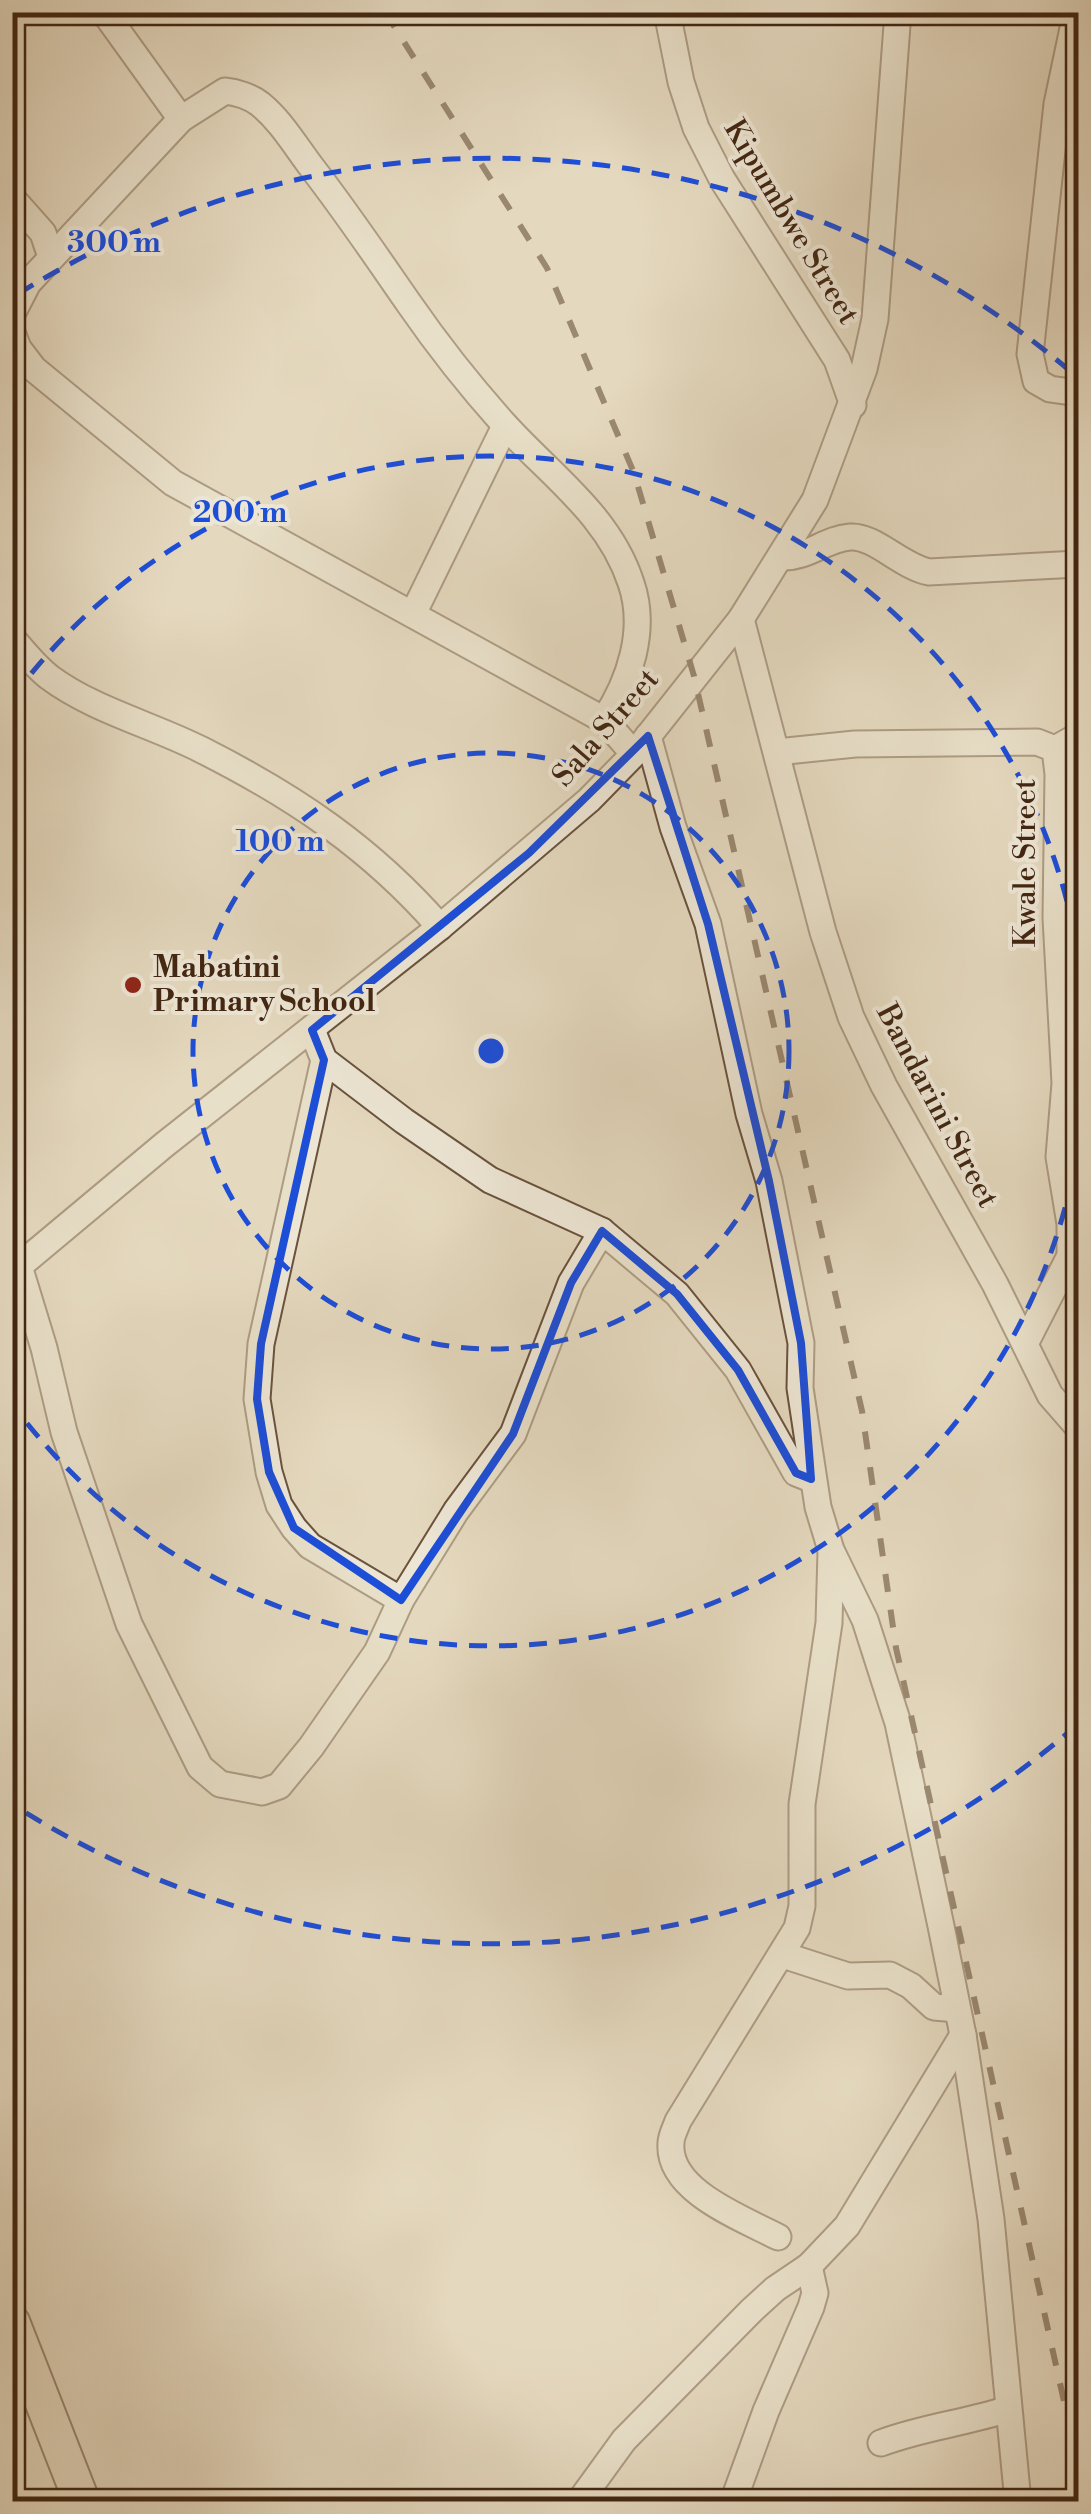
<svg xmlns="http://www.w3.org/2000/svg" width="1091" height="2514" font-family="'Libre Bodoni',serif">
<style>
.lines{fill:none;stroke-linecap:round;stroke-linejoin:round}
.minor-casing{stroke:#6a523d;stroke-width:29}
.highway-casing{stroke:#422612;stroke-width:39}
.minor{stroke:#ede6d5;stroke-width:25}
.highway{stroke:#e4d8be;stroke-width:35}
.rail{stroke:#422612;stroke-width:6;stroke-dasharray:18 18;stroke-linecap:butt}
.marked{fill:none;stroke:#1d4ed8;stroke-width:8;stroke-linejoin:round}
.ring{fill:none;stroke:#1d4ed8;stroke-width:5;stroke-dasharray:18 12}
.poi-dot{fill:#8f2418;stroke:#ede6d5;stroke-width:4}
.labels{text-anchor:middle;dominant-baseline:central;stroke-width:8;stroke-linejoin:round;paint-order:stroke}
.street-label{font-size:30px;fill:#422612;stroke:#ede6d5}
.poi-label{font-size:30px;font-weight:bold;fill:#422612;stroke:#ede6d5;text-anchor:start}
.centre{fill:#1d4ed8;stroke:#ede6d5;stroke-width:5}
.ring-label{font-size:30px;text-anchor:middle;font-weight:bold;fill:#1d4ed8;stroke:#ede6d5;stroke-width:8;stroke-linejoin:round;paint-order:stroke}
</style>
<rect width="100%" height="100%" fill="#e4d8be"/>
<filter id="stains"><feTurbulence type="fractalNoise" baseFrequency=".002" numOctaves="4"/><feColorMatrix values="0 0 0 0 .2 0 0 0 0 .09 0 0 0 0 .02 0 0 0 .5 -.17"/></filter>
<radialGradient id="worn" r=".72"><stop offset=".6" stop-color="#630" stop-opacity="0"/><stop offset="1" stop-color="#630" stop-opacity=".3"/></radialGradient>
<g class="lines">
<defs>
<g id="minor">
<polyline points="104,12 181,119"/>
<polyline points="667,12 681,82 696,128 722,179 837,360 853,405"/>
<polyline points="1076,14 1057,104 1030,354 1036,381 1050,389 1078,393"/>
<polyline points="12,198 43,233 51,257"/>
<path d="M12 314 28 283 181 119 225 91C237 92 251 97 260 104 282 122 296 147 313 169 347 213 378 259 410 305 439 347 470 386 504 424 550 475 609 515 631 583 647 629 630 681 604 720"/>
<polyline points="12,332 18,348 34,369 173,483 604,720 634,754"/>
<path d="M782 557C808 558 825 539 850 537 874 535 902 567 929 572L1078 564"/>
<polyline points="414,612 505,426"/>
<polyline points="741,619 823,932 851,1017 884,1086 995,1284 1050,1395 1078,1427"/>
<path d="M12 638C24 652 35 666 49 677 93 710 153 725 202 750 295 797 371 848 440 927"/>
<polyline points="648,736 673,827 708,924 749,1114 769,1181 801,1343 800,1388 818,1507 831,1550 865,1620 898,1723 941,1926 963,2035 991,2219 1018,2502"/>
<polyline points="1055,749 1078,736"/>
<polyline points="777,752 855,744 1037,742 1055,749 1058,774 1056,918 1065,1083 1059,1157 1070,1224 1070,1256"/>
<polyline points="312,1030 324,1060 404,1121 490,1180 602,1231 677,1294 738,1370 796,1473 811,1479"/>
<polyline points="324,1060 261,1344 257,1399 269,1472 279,1505 294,1528 310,1546 401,1600"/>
<polyline points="19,1266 44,1348 64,1432 129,1624 200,1767 220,1784 262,1792 279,1786 311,1747 377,1652 401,1600 456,1511 513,1434 571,1283 602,1231"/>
<polyline points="12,1272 164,1145 440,927 589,800 634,754 741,619 815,500 864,369 875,319 898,12"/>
<polyline points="1026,1342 1070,1256 1078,1252"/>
<polyline points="783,1955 848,1976 890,1975 911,1986 934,2007 957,2009"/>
<path d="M778 2237C744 2219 667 2191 671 2143 671 2136 676 2127 678 2121L797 1928 802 1906V1804L829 1623 831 1551"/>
<path d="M881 2443C923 2427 966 2423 1008 2409"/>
<polyline points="579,2502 624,2440 751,2311 775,2289 809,2266 847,2226 963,2035"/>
<polyline points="733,2502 766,2411 811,2307 815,2293 809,2266"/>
</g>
<polyline id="highway" points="12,2323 82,2502"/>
</defs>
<use href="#minor" class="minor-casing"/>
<use href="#highway" class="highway-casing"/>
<use href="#minor" class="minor"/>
<use href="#highway" class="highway"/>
<polyline class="rail" points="385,12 547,268 634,473 694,676 862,1411 896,1648 1078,2464"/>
</g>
<path d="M0 0H1091V2514H0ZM648 736 708 924 769 1181 801 1343 811 1479 796 1473 738 1370 677 1294 602 1231 571 1283 513 1434 401 1600 294 1528 269 1472 257 1399 261 1344 324 1060 312 1030 529 853Z" fill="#e4d8be" fill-opacity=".55" fill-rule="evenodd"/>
<path class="marked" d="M648 736 708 924 769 1181 801 1343 811 1479 796 1473 738 1370 677 1294 602 1231 571 1283 513 1434 401 1600 294 1528 269 1472 257 1399 261 1344 324 1060 312 1030 529 853Z"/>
<g class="ring">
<circle cx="491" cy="1051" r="298"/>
<path d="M1078 1149A595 595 0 0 1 13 1405M13 697A595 595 0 0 1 1078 953"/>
<path d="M1077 1725A893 893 0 0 1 18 1808M18 294A893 893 0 0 1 1077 377"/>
</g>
<circle class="poi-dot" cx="133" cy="985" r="10"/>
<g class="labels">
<g class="street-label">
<text transform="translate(791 222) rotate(59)">Kipumbwe Street</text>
<text transform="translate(606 728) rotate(-49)">Sala Street</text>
<text transform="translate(1026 863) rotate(-90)">Kwale Street</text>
<text transform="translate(937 1106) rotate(62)">Bandarini Street</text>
</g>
<g class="poi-label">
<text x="153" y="968">Mabatini<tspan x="153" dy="34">Primary School</tspan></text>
</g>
</g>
<circle cx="491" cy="1051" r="15" class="centre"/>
<g class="ring-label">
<text x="114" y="252">300 m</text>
<text x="240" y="522">200 m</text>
<text x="280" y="851">100 m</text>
</g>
<rect width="1091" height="2514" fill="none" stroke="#e4d8be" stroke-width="50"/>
<rect x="15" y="15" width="1061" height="2484" fill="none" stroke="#422612" stroke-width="5"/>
<rect x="25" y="25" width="1041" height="2464" fill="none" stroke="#422612" stroke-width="2.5"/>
<rect width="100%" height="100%" filter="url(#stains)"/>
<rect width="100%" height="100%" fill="url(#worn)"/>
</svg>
